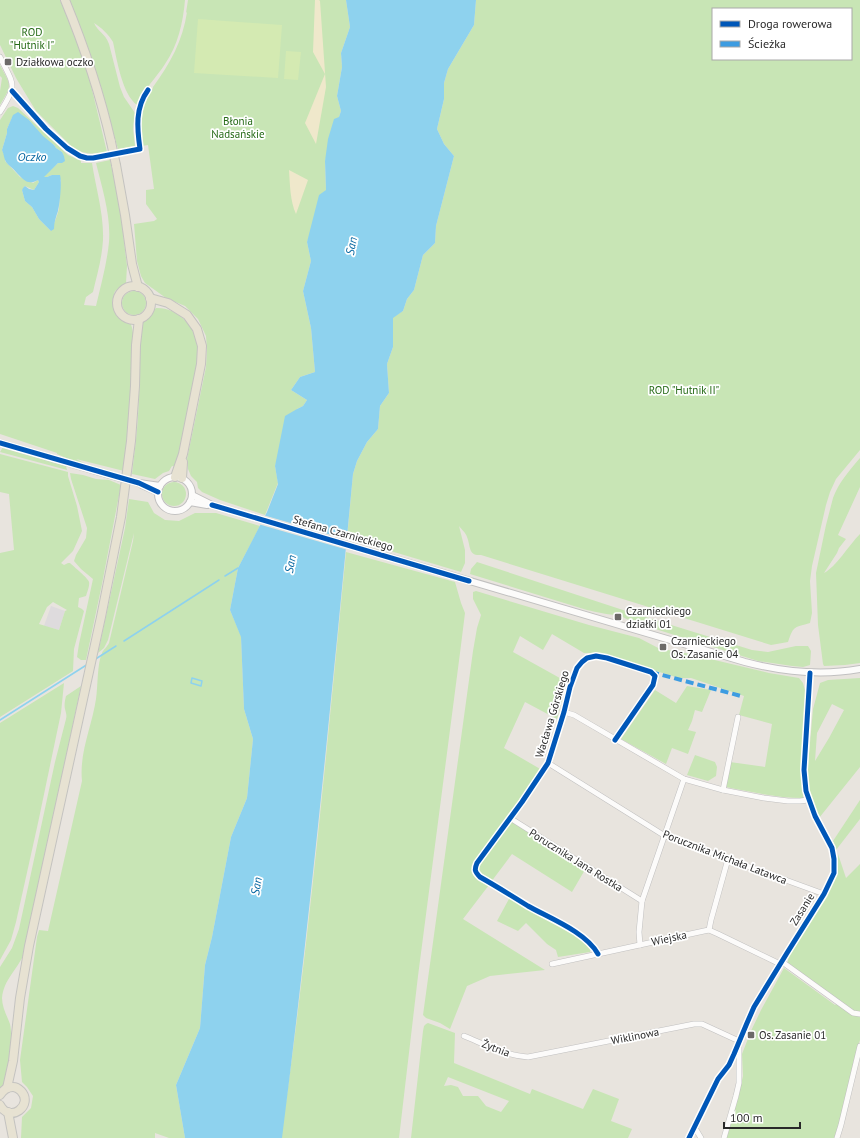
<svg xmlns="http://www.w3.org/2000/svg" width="860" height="1138" font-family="'PT Sans',sans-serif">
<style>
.industrial{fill:#dedbdd}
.green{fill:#c8e5b5;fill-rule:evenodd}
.sand{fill:#efe8cb}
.pitch{fill:#d4eab2}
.water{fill:#8ed2ee}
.pier{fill:#e8e4de}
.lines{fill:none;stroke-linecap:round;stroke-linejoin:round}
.stream{stroke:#8ed2ee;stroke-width:1.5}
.minor-casing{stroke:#c1c0c0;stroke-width:6}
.tertiary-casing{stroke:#c1c0c0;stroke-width:8}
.primary-casing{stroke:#c4c3c0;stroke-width:10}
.minor{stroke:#fcfbfa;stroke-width:5}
.tertiary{stroke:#fcfbfa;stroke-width:6}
.primary{stroke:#e7e2d2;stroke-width:8}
.tertiary-bridge-casing{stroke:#c1c0c0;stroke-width:8;stroke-linecap:butt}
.primary-bridge-casing{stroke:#c4c3c0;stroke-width:10;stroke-linecap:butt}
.tertiary-bridge{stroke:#fcfbfa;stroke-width:6}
.primary-bridge{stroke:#e7e2d2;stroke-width:8}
.quiet{stroke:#3d9ce1;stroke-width:4;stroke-dasharray:8 4;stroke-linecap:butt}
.cycleway-casing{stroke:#fff;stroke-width:8}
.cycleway{stroke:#0057b8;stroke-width:5}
.poi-dot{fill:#6c6a68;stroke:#fff;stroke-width:1.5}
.labels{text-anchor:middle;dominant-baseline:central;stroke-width:3.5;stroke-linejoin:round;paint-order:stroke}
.park-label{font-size:11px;fill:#256a16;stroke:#fff}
.poi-label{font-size:11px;fill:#292929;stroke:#fff;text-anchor:start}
.street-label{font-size:11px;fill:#292929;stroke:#fff}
.water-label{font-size:12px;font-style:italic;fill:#0667a1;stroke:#fff}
</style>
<rect width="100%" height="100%" fill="#e8e4de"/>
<polygon class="industrial" points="51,606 65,611 59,630 44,626"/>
<g class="green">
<path d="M0 0H60L74 32 89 77 107 152C94 154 85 155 73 148L36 111 16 78 0 45Z"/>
<path d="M69 0H185C183 23 178 45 165 64 156 78 144 89 137 105 122 94 117 60 113 42 108 34 102 28 94 23 98 32 105 33 109 44L120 87 124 97 135 113 133 129 135 146 118 149 100 87Z"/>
<path d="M188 0H346L350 27 341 53 342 67 337 96 341 111 325 161 326 190 307 242 311 261 303 291 311 328 315 372 300 377 291 390 307 400 303 406 297 409 275 466 278 483 265 515 220 500 202 492 198 488 197 482 191 476 188 469 187 459 206 367 207 350 206 336 198 319 185 306 166 298 145 283 141 276 137 261 134 224 154 221 157 219 146 204V190L154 189 148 145 142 146C140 132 138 119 143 104 144 102 144 100 145 98 148 95 151 91 153 88V87C170 64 183 40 187 12L186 13Z"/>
<path d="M476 0H860V450L836 479 830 492 826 505 812 566 810 581 812 613 810 623C795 628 794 624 788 642L771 645 481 555C468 556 471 547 467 537 466 533 462 530 459 526L465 550V563L461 572 347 538 353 474 357 461 367 442 378 429 380 406 389 393 387 364 393 347V317L403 311 407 299 414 290 423 255 435 243 436 226 454 156 444 144 437 129 444 99V83L448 69 474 25ZM713 9H851V59H713Z"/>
<path d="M0 65C11 86 13 84 0 105V91L2 78 0 76Z"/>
<path d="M13 106 18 108 68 155 81 161V163H92C96 189 104 214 103 240 102 258 97 275 93 292L86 297 84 305 96 306C101 285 107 263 109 242 111 215 102 188 96 163L110 160 120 208 127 266 126 283 115 291 112 302 115 309 119 310C126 321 131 317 133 333L128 472 76 459 86 464 112 471 109 472 75 462 57 454V453L0 434V120L8 108ZM12 118 29 120 43 137 54 145 56 148 62 152V163H58L43 177H47L52 175 61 180C59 189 60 199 59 209 57 216 54 224 51 231L39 219 32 207 25 201 22 190 25 186 34 190 39 182 38 180 33 183 20 177 5 161V156L2 150 7 133V129Z"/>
<circle cx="134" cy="303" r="12"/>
<path d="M156 308C176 307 195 325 197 345 198 354 197 364 195 373L176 467 172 466 169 471 163 473 155 479 132 474C134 455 137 435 138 416 140 386 140 356 139 326L141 322Z"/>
<polygon points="3,447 64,464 66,466 67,470 0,452"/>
<path d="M0 454 68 472V476L77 506 82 531 73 551 61 563 64 565 68 563H70C73 566 89 579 89 582 90 586 87 592 86 596L79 598 78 607 82 609 84 611 74 649 73 671 0 717V553L14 550 9 494 0 492ZM53 602 67 610 65 611 59 630 39 624 47 607Z"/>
<path d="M860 458V487L838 535 846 539 839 548 837 553 824 573C836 567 849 545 860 534V663L845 665 824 666 823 664 818 625 816 573 826 525 833 498C839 482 849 471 860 458Z"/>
<polygon points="70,473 83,475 96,479 109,480 121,485 102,584 86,660 81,660 77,657 79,644 93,579 81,569 74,561 76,555 86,538 87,528 71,479"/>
<circle cx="174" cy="494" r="12"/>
<path d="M129 499 148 502 154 513 165 520 179 521 195 513H216L260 526 238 568 230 610 241 636 244 709 253 739 247 798 231 837 212 937 205 965 200 1028 176 1085 185 1138H169L155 1133V1138H21L22 1117 31 1108 33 1096 27 1087 22 1082 20 1060 37 937 39 930 48 931 82 781C79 753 92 726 96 699 98 686 97 664 102 653 103 650 107 647 109 643L133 541 134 533 108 640 104 648 98 653 125 528Z"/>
<path d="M346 552 455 582 461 603 465 613 460 653 418 976 399 1138H281C309 943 327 747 346 552Z"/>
<path d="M477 562 626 611 752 650 768 652 796 646H808L811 651 810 665 803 667 792 666 758 661 636 623C631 622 622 616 618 615 608 615 597 612 587 610L470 574 471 569Z"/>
<path d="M476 591 589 625 639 638 664 651 668 650 681 652 769 673 799 678 803 683 806 694 802 774C801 782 804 790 803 798 777 798 752 792 726 787L730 762 765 767 772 724 739 715 744 696 691 678H679L597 653H584L552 634 543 650 520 636 513 652 567 682 557 719 525 702 504 748 542 770 512 813 474 863V873L482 881 489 885 463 919 545 970 490 976 467 986 450 1029 440 1023 426 1018 423 1015 473 651 477 628 481 615 473 599V592Z"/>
<path d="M860 678V767L819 818 814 809 809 791 807 777 813 709 820 683 828 680ZM832 704 844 710 829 738 815 761 817 733Z"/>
<polygon points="64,683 61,713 38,823 16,922 11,940 0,960 0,723"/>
<path d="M81 686 24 954C17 970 4 979 2 998 2 1007 7 1016 10 1024 13 1037 11 1071 5 1083 4 1085 2 1088 0 1090V967L12 948 19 929 55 762 66 719C67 715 66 713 65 709 64 705 65 700 66 696Z"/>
<polygon points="687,686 711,690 702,712 695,710 692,721 688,730 696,732 688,754 672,748 666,764 621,739 655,690 676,703"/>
<polygon points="695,755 715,762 717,767 716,776 708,781 687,775"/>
<polygon points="860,800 860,819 836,850 833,841"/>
<path d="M511 821 586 868 572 892 512 854 491 882C484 878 478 874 477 866Z"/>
<path d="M838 854 846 878 860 864V1040C849 1072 846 1106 836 1138H726L739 1093 743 1076 742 1054 749 1036H751L752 1034 750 1033 761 1010 784 968 835 1005 839 1001 788 964C785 948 831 895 837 873 838 867 838 861 838 854Z"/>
<polygon points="510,897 577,934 591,947 590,952 558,957 556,950 547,944 526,923 518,931 497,921"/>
<path d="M428 1023 455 1033 454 1063 530 1094 532 1089 583 1109 593 1089 619 1099 611 1121 632 1129 628 1138H411L423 1031 424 1026 426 1024ZM448 1077 509 1101 501 1112 486 1106 478 1096H463L458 1087 451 1085 444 1086Z"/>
</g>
<g class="sand">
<polygon points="315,0 319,0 320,1 326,87 316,144 305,123 325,74 313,52"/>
<path d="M289 170 308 180 296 214C290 201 290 184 289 170Z"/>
</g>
<g class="pitch">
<polygon points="198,19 282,25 278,78 194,73"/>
<polygon points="286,51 301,52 298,80 284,79"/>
</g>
<g class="water">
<path d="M346 0H476L474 25 448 69 444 83V99L437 129 444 144 454 156 436 226 435 243 423 255 414 290 407 299 403 311 393 318V347L387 364 389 393 380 406 378 429 367 442 357 461 353 474C332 695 310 917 282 1138H185L176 1085 200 1028 205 965 212 937 231 837 247 798 253 739 244 709 241 637 230 610 238 568 267 512 278 484 275 466 285 416 297 409 303 406 307 400 291 390 300 377 315 372 311 328 303 291 311 261 307 242 319 195 326 190 325 161 328 139 334 119 339 117 341 111 337 96 342 67 341 53 350 27Z"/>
<path d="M18 112 29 120 43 136 54 145 56 148 62 152 64 156 65 161 62 163H58L44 177H47L52 175H60C62 182 60 203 58 211 56 217 54 222 54 229L51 231 39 219 32 207 25 201 22 190 23 188 25 186 29 189 34 190 39 182 38 180C27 186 23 179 16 172 13 168 9 166 6 162 4 159 4 154 2 150L7 133V129L13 115Z"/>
</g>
<polygon class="pier" points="263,515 349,540 348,550 258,524"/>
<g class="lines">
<g class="stream">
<polyline points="225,576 238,568"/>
<polyline points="124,641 219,580"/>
<polyline points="94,660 116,646"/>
<polygon points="192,678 202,681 201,686 191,683"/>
<polyline points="0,720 88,664"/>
</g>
<defs>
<g id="minor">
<path d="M0 57C14 86 18 84 0 112"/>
<path d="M12 91 46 129 67 148 80 156 87 158H93L140 149C137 128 135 108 148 90"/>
<polyline points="564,712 574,715 684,779 723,790 764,798 788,801 800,801 808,800"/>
<polyline points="548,763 665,836 824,894"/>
<polyline points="723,790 738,717"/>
<polyline points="510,818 642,901"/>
<polyline points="709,930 711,920 728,859"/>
<polyline points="640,945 639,932 642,901 684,779"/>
<path d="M598 954C586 932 549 918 528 906 512 896 496 886 480 877 475 872 474 870 477 863L522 802 548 763 564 712 570 687 577 668 582 662 587 658 596 656 607 658 651 672 655 676 653 685 615 740"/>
<polyline points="781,961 853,1013 860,1014"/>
<polyline points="552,964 704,931 709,930 718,934 780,964"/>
<path d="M464 1036C484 1044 506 1056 528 1057L694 1024H702L739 1041"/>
<polyline points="695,1128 701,1138"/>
<polyline points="689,1138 718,1079 729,1065 734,1054 747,1023 754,1007 787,953 824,894 834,873 834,859 832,848 815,816 806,791 804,770 810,673"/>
<polyline points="724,1138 736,1096 739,1083 739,1044"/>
<polyline points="837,1138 841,1125 860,1046"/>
</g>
<g id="tertiary">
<polyline points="0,443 113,476"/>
<circle cx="175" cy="494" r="17"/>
<polyline points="139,483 160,486"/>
<polyline points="142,485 158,492"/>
<path d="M192 495 212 505 745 662C783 672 821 676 860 669"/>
<polyline points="190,502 207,505"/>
</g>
<g id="primary">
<path d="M65 0C84 46 100 94 111 142"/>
<polyline points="116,165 125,215 132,264 138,287"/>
<circle cx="134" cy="303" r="17"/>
<polyline points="150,298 168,303 187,315 197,329 202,346 201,364 183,454 175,477"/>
<polyline points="182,478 183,462"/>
<polyline points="7,1088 13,1061 20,998 29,946 101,617 121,517 131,441 135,386 136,345 139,319"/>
<path d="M0 1095C3 1090 7 1087 13 1087 16 1087 19 1089 21 1091 34 1105 10 1124 0 1105"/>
<polyline points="8,1112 13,1138"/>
</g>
</defs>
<use href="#minor" class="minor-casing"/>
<use href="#tertiary" class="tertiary-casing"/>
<use href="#primary" class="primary-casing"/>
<use href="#minor" class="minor"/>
<use href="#tertiary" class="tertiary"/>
<use href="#primary" class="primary"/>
<defs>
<polyline id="tertiary-bridge" points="113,476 139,483"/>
<polyline id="primary-bridge" points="111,142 116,165"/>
</defs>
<use href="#tertiary-bridge" class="tertiary-bridge-casing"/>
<use href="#primary-bridge" class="primary-bridge-casing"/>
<use href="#tertiary-bridge" class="tertiary-bridge"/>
<use href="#primary-bridge" class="primary-bridge"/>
<polyline class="quiet" points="651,672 741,696"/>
<defs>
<g id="cycleway">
<path d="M12 91 46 129 67 148 80 156 87 158H93L140 149C137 128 135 108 148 90"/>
<polyline points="0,443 139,483 158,492"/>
<polyline points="212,505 469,581"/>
<path d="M598 954C586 932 549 918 528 906 512 896 496 886 480 877 475 872 474 870 477 863L522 802 548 763 564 712 570 687 577 668 582 662 587 658 596 656 607 658 651 672 655 676 653 685 615 740"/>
<polyline points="689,1138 718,1079 729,1065 734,1054 747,1023 754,1007 787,953 824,894 834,873 834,859 832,848 815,816 806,791 804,770 810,673"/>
</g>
</defs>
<use href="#cycleway" class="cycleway-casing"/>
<use href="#cycleway" class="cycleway"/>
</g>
<g class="poi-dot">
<rect x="4" y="58" width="8" height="8" rx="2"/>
<rect x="614" y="613" width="8" height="8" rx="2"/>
<rect x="659" y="643" width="8" height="8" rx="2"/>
<rect x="747" y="1031" width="8" height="8" rx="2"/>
</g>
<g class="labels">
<g class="park-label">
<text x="32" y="32">ROD<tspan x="32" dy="13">"Hutnik I"</tspan></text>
<text x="238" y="121">Błonia<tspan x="238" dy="13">Nadsańskie</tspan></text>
<text x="684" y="390">ROD "Hutnik II"</text>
</g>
<g class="poi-label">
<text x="16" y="62">Działkowa oczko</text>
<text x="626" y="611">Czarnieckiego<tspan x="626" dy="13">działki 01</tspan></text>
<text x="671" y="641">Czarnieckiego<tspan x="671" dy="13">Os. Zasanie 04</tspan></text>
<text x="759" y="1035">Os. Zasanie 01</text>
</g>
<g class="street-label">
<text transform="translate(343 533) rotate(16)">Stefana Czarnieckiego</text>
<text transform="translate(552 714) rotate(-73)">Wacława Górskiego</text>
<text transform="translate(725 857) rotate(21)">Porucznika Michała Latawca</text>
<text transform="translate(576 860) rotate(32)">Porucznika Jana Rostka</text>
<text transform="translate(802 909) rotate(-58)">Zasanie</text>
<text transform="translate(669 938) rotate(-12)">Wiejska</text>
<text transform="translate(635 1036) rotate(-11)">Wiklinowa</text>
<text transform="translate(496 1048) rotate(21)">Żytnia</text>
</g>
<g class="water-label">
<text x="32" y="156">Oczko</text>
<text transform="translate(351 246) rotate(-79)">San</text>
<text transform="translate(290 564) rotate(-79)">San</text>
<text transform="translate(256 886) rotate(-81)">San</text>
</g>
</g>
<rect x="712" y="8" width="140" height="52" fill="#ffffff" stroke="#a9a9a9"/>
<rect x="720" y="21" width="20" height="6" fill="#0057b8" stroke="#a9a9a9"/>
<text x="748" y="28" font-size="12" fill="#292929">Droga rowerowa</text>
<rect x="720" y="41" width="20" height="6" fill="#3d9ce1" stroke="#a9a9a9"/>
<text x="748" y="48" font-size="12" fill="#292929">Ścieżka</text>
<path d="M724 1122v6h76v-6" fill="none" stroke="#292929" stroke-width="2"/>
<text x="730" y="1122" font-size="12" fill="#292929" stroke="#ffffff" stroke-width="3" paint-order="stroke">100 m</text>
</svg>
